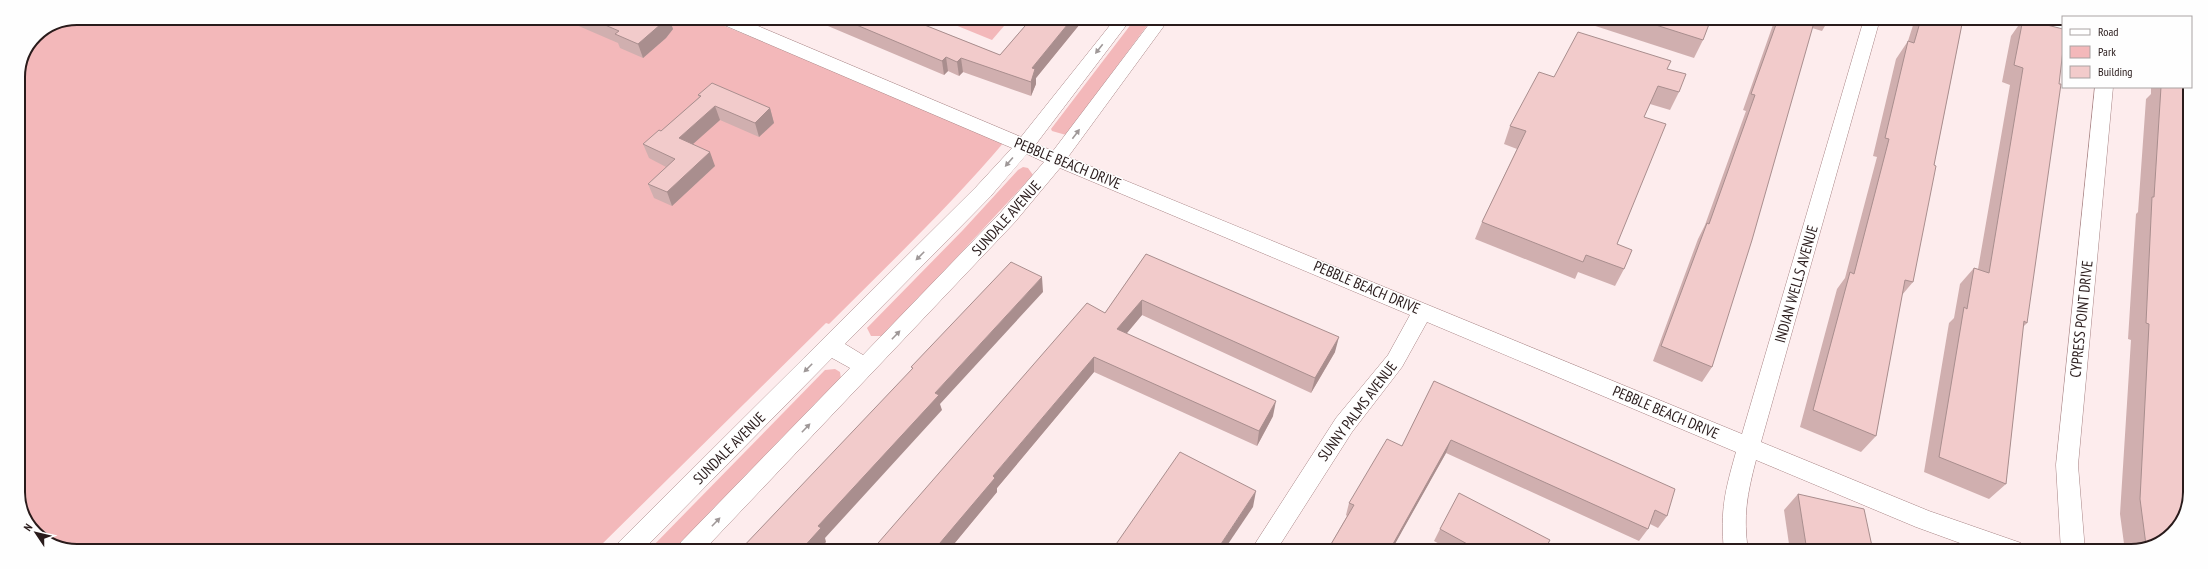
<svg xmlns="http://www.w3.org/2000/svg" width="2208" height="569" font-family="'PT Sans Narrow',sans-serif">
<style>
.green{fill:#f3b8ba}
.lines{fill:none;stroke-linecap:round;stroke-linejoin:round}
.street-casing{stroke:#a88485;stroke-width:1}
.street{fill:#fff;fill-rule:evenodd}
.wall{fill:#d0afaf}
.shaded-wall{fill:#a98e8e}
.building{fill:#f2cbcb;stroke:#a98e8e}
.oneway{fill:#9f9898}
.labels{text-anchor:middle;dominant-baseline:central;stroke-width:3;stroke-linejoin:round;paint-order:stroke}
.street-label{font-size:15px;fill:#291b1b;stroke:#fefefe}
.rim{fill:none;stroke:#291b1b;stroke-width:2}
</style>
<rect width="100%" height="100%" fill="#fdeced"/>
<g class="green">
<path d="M77 18H705L1005 141C950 206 889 264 829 324L826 323 596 550H65L33 531 18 500V77L35 35Z"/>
<polygon points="938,18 1010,19 992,40"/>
<polygon points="1135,19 1152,19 1066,135 1052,131 1051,129"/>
<polygon points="1023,167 1028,168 1033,175 884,336 871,336 867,328 963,230 1018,170"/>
<polygon points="835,369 840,372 841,379 675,550 649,550 825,370"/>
</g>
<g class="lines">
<defs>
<g id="street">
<path d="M715 18H739L1021 137 1115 19H1131L1036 144 1053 151 1153 19H1169L1068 157 1742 434 1864 19H1880L1761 442 1929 511 2021 543 2025 551H1982L1916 527 1756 460C1747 495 1743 515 1748 551H1724C1720 510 1725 491 1736 452L1427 322 1402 367 1352 432 1276 551 1251 550 1336 418 1388 355 1410 315 1060 168 1015 222 704 550H677L681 542 850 368 832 358 643 550H615L619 542 976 187 1012 148 717 22ZM1027 154 1044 162 1001 212 863 355 845 344 990 197Z"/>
<polygon points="2027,19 2054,19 2063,22 2063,32 2029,23"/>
<polygon points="2095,87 2113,87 2078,465 2085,551 2061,551 2056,465"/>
</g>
</defs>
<use href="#street" class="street-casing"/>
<use href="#street" class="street"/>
</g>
<g class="wall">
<polygon points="566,18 669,18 673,29 666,38 643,58 620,48 618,43 567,21"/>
<polygon points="809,18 907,18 1000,55 1031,19 1084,19 1036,78 1036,84 1031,96 963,72 959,76 948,71 944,75"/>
<polygon points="1584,19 1711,19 1703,40 1694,58 1583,22"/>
<polygon points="1775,19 1829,19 1822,31 1812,28 1712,367 1702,382 1653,361 1698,239 1705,225 1746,111 1743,110"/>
<polygon points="1915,19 1963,19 1934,165 1913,282 1902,295 1876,436 1861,452 1800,427 1837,289 1845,278 1877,157 1873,156 1896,59 1908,41"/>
<polygon points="2023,19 2027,323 2023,327 2006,484 1989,499 1924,472 1949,323 1954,318 1960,284 1974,268 1978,269 2010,85 2002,82 2011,36"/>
<polygon points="1667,69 1679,92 1670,110 1650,104 1644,117 1617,244 1624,269 1615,286 1578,272 1575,279 1475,239 1482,222 1517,149 1504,144 1510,126 1554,77"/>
<polygon points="2151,87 2190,87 2170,537 2131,551 2125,551 2120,514 2131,340 2128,339 2136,214 2138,212 2146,99 2151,94"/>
<polygon points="698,95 770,108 774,123 759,137 720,120 693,144 715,166 672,206 654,198 648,184 666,167 649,158 643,144 661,131 699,97"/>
<polygon points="1146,254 1335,352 1311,393 1142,315 1126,334 1273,416 1257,446 1094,372 997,488 997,492 949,550 1105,313"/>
<polygon points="1434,381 1667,516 1658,528 1650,524 1648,529 1639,541 1446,453 1394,545 1397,546 1395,551 1327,551 1347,516 1346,515 1349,503 1402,446"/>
<polygon points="1798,494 1873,551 1790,551 1784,510"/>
<polygon points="1440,529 1544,551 1452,551 1434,541"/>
</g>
<g class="shaded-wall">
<polygon points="665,18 669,18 673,29 666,38 643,58 638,44"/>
<polygon points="1072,19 1084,19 1036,78 1036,84 1031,96 1031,82 1032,68"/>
<polygon points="946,57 948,71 944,75 942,61"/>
<polygon points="961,58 963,72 959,76 957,62"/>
<polygon points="715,106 720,120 684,152 679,138"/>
<polygon points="770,108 774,123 759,137 755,123"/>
<polygon points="710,152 715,166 672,206 667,192"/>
<polygon points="1042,277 1043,292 940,404 942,410 825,538 826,542 819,550 801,550 818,526 935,393"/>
<polygon points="1142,300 1142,315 1117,345 1117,329"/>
<polygon points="1339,337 1335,352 1311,393 1315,378"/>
<polygon points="1094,357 1094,372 997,488 997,492 949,550 934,550 993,476"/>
<polygon points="1276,401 1273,416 1257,446 1259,431"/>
<polygon points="1451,440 1446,453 1391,551 1393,544"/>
<polygon points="1256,491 1253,507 1224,550 1217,550"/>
</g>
<g class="building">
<polygon points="589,18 665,18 661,24 638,44 615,34 619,31"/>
<polygon points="840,18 907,18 1000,55 1031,19 1072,19 1032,68 1035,69 1031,82 961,58 957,62 946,57 942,61"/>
<polygon points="1637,19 1711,19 1703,40"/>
<polygon points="1778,19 1815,19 1752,240 1712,367 1661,346 1707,223 1709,224 1755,95 1751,94"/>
<polygon points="1921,19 1963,19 1934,165 1936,166 1913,282 1905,280 1876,436 1813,410 1850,272 1854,274 1889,139 1885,138 1908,41 1914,43"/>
<polygon points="2023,19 2063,29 2063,50 2059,84 2061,84 2027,323 2024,321 2006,484 1939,457 1964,307 1967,309 1974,268 1989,273 2023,68 2014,65"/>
<polygon points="1578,32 1671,61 1667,69 1686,74 1679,92 1658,86 1644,117 1666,124 1617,244 1632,250 1624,269 1586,255 1583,262 1482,222 1526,131 1510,126 1539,72 1554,77"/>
<polygon points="712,83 770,108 755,123 715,106 679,138 710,152 667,192 648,184 675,159 643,144 659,130 661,131 701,96 698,95"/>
<polygon points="2161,87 2190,87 2189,504 2170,537 2146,545 2140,499 2149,324 2146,323 2152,197 2154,197"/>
<polygon points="1146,254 1339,337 1315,378 1142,300 1117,329 1276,401 1259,431 1094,357 993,476 995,478 934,550 872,550 1087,303 1105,313"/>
<polygon points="1011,262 1042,277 935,393 939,395 818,526 821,528 801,550 740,550 913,368 911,367"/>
<polygon points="1434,381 1675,489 1667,516 1655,510 1648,529 1451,440 1393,544 1397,546 1395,551 1327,551 1354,505 1349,503 1387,439 1402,446"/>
<polygon points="1180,452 1256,491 1217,550 1112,550"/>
<polygon points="1459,493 1550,540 1544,551 1480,551 1440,529"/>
<polygon points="1798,494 1864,509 1873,551 1807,551"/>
</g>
<defs><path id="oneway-solid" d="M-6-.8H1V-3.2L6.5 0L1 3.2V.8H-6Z"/></defs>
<g class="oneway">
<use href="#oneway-solid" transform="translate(1099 49) rotate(128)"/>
<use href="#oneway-solid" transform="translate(1076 134) rotate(-53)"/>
<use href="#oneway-solid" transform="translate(1009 162) rotate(131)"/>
<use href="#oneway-solid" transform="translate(920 256) rotate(135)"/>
<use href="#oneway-solid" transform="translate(896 335) rotate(-46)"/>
<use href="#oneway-solid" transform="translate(808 368) rotate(135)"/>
<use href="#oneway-solid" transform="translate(806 428) rotate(-46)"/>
<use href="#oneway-solid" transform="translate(716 522) rotate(-46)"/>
</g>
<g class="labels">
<g class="street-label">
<text transform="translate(1068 163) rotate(22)">PEBBLE BEACH DRIVE</text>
<text transform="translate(1006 218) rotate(-48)">SUNDALE AVENUE</text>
<text transform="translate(1796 284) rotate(-74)">INDIAN WELLS AVENUE</text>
<text transform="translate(1367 287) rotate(23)">PEBBLE BEACH DRIVE</text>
<text transform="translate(2081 319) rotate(-84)">CYPRESS POINT DRIVE</text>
<text transform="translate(1357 411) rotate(-53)">SUNNY PALMS AVENUE</text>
<text transform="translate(1666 412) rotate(23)">PEBBLE BEACH DRIVE</text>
<text transform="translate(729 448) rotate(-45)">SUNDALE AVENUE</text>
</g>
</g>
<path d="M0 0H2208V569H0ZM77 25H2131A52 52 0 0 1 2183 77V492A52 52 0 0 1 2131 544H77A52 52 0 0 1 25 492V77A52 52 0 0 1 77 25Z" fill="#fefefe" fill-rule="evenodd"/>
<path class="rim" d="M77 25H2131A52 52 0 0 1 2183 77V492A52 52 0 0 1 2131 544H77A52 52 0 0 1 25 492V77A52 52 0 0 1 77 25Z"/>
<rect x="2062" y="16" width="130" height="72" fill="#fefefe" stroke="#a9a3a3"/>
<rect x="2070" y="29" width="20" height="6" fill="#ffffff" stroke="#a9a3a3"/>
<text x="2098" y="36" font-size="12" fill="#291b1b">Road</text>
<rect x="2070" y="46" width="20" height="12" fill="#f3b8ba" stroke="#a9a3a3"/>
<text x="2098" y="56" font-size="12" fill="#291b1b">Park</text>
<rect x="2070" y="66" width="20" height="12" fill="#f2cbcb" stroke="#a9a3a3"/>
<text x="2098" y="76" font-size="12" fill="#291b1b">Building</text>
<g transform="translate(36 533) rotate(305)" stroke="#fefefe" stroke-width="3" paint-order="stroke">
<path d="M0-3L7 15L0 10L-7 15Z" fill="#291b1b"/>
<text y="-6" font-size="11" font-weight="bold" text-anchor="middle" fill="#291b1b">N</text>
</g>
</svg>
